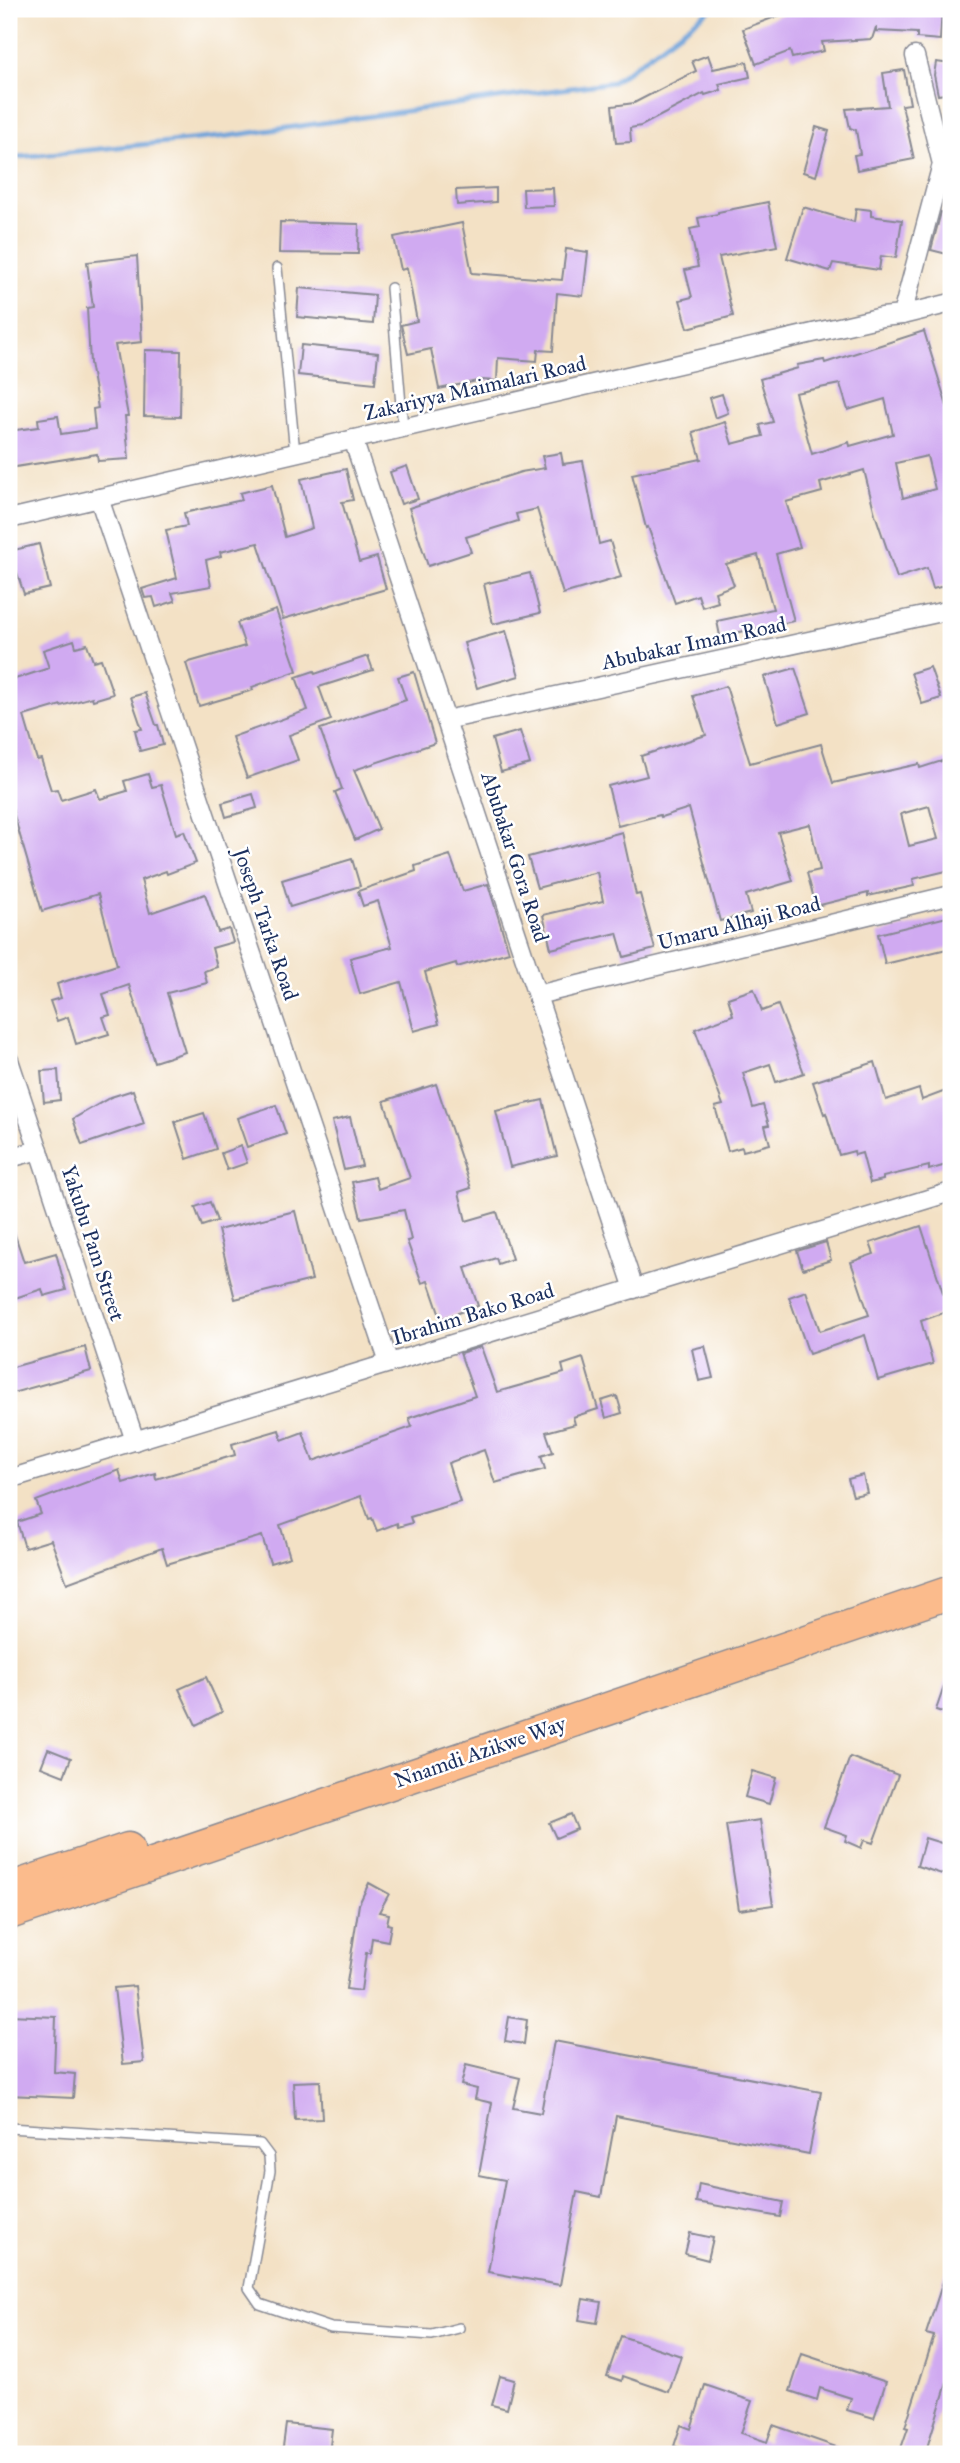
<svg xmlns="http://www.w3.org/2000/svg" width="960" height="2463" font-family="'IM FELL Great Primer',serif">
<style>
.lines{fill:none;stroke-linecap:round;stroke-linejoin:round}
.stream{stroke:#6ca0d8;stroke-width:5}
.building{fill:#d0aaf1;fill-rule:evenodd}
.lane-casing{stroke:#878892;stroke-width:12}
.street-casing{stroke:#878892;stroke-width:21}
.highway-casing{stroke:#878892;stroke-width:35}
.lane{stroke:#fff;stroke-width:9}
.street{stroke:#fff;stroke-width:18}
.highway{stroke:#fbbb8c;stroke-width:32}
.labels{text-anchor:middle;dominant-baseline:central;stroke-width:5;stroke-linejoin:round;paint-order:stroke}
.street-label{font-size:21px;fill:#1b2f5e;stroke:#fff}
</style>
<rect width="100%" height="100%" fill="#fff"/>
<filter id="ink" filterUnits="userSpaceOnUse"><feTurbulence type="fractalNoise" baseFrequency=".0143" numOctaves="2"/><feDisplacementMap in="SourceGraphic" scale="14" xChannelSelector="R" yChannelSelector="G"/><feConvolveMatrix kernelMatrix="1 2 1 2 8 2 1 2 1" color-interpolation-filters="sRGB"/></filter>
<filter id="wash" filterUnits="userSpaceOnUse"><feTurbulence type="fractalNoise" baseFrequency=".00686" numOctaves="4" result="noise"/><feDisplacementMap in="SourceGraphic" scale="28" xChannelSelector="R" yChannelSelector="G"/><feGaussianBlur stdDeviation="1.57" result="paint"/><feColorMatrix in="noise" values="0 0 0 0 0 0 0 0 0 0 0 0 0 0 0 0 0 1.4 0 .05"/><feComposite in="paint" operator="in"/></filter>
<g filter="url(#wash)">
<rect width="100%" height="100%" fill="#f3e1c5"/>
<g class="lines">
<polyline class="stream" points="9,158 229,136 613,82 711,9"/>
</g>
<g id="blocks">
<g class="building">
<polygon points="782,9 942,9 940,40 917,38 917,33 876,31 876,27 872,39 822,42 824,51 792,58 790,51 756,64 743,29 783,14"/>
<polygon points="708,55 713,69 747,62 750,77 719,84 721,90 705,95 704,93 641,126 630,128 631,142 616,143 612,106 634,103 696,71 692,61"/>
<polygon points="936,62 951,64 951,93 938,95 934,75"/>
<polygon points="904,70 910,104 902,105 914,159 857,170 854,155 860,154 856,130 850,128 846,109 888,106 883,73"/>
<polygon points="816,127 829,131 816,176 803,172"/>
<polygon points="496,188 496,202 457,205 456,190"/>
<polygon points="553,188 554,206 524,207 523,189"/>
<polygon points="768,202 777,246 719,257 733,316 688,328 680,300 692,297 685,270 698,267 690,229 700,227 698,218 718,214 718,212"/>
<polygon points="803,207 854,222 856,208 871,210 871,216 902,220 896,258 881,256 879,270 833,263 830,271 787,258"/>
<polygon points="941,212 951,214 951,255 931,250"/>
<polygon points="280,222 359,224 358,254 279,253"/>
<polygon points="462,223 472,273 562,280 566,249 588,252 583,296 557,293 553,351 538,350 537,361 498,358 497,381 482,380 439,389 431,349 408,354 401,325 417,321 407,268 401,270 394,237"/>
<polygon points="137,256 142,342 115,345 128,416 125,416 129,459 98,461 97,454 9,468 9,431 39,427 38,419 58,416 61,434 95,429 93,409 98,408 90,363 87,308 93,307 87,262"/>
<polygon points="299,288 375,295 373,324 297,317"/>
<path d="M924 331 947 406 951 405V584L933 589 927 568 897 578 875 514 864 470 820 483 822 492 786 502 800 547 776 554 794 621 720 636 717 621 773 609 758 555 726 564 734 585 715 592 718 602 702 607 698 595 675 603 648 527 646 528 632 474 701 459 693 432 725 422 732 444 763 436 760 425 773 422 760 379 798 368 797 365 824 360 825 363ZM840 384 848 410 885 399 893 434 850 446 849 442 812 454 795 393ZM927 456 935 489 903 498 896 463Z"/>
<polygon points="301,345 378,353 375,383 298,375"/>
<polygon points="145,350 181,351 180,417 144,416"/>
<polygon points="722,394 728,413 715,418 709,398"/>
<polygon points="561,453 563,464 583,461 599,544 610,541 621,577 563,594 537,509 516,514 518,521 466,537 471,552 428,566 409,508 521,472 545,468 542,456"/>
<polygon points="407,466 418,499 401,504 390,472"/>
<polygon points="346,469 353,500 342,502 359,562 377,557 386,589 283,619 258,543 220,552 221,556 206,560 211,586 172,593 175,601 156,607 153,597 145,598 142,589 177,578 166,530 187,526 184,513 242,500 240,493 272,485 285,537 312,528 301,479"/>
<polygon points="39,544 50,588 24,594 10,551"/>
<polygon points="530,573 540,613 493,624 484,584"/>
<polygon points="276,610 297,671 252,687 253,690 199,706 186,663 245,646 237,623"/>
<polygon points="506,631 519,676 477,688 464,643"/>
<polygon points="74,640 76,647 87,644 93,661 101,659 113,694 93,700 92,697 61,706 61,705 24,716 37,760 41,759 51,790 57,789 61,800 96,789 100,799 127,791 124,781 148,774 152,787 161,785 176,834 184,831 196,863 167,874 166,871 141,880 150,913 205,894 218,932 229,929 233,942 212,948 217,967 204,971 207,983 167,993 185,1052 154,1062 129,985 103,994 110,1015 103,1017 109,1034 76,1044 68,1017 57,1021 50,1001 61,998 57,984 117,965 98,894 42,911 9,798 9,681 49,668 43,650"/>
<polygon points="368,656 373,670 319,687 331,720 289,735 298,760 247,778 232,737 308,710 296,677 314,671 315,674"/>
<polygon points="930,667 941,698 922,704 911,673"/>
<polygon points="795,668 810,713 778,723 764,677"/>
<polygon points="414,672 435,743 354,770 379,829 355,840 335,792 342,789 320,729 406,700 398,677"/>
<path d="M726 686 750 763 821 744 833 783 919 764 920 768 951 758V872L946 871 913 879 914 886 868 896V893L816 906 807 873 820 870 810 824 778 832 793 881 746 895 751 913 720 921 689 808 661 817 660 815 618 826 608 786 647 776 641 756 706 735 693 696ZM929 806 938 839 909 846 901 814Z"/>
<polygon points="145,693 156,725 158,725 163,745 140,751 135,730 142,729 131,697"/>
<polygon points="520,731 530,764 501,772 492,739"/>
<polygon points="253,794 257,808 226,817 222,803"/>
<polygon points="622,832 636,895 640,894 655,949 624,957 617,933 551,949 543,915 603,901 597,872 537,888 528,857"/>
<polygon points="450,855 463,891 488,884 509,952 457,967 456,963 425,972 439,1024 414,1031 401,982 360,994 350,958 392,947 378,901 363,906 358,891 416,871 415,866"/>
<polygon points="352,859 360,886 290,907 282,880"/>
<polygon points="951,916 951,948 885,964 878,934"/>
<polygon points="754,989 762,1011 778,1005 804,1073 776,1082 770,1064 743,1073 753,1108 763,1105 769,1125 765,1126 770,1144 743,1151 742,1147 728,1151 715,1107 723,1105 695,1029 733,1015 728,998"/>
<polygon points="875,1062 886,1100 919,1089 922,1100 951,1089 951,1159 945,1162 946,1165 929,1170 929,1166 883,1177 883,1180 870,1183 862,1153 855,1155 854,1151 839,1155 826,1113 824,1114 813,1082"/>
<polygon points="58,1070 60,1100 44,1102 41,1071"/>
<polygon points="436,1084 471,1188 459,1192 466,1221 497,1212 512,1259 498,1264 496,1258 465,1268 478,1306 441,1319 428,1281 422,1283 407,1241 411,1240 404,1210 361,1218 352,1182 375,1177 378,1189 410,1178 384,1101"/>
<polygon points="133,1090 144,1124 82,1145 73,1119 111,1097"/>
<polygon points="543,1100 557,1156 510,1167 496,1111"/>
<polygon points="276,1105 286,1134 247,1147 237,1118"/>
<polygon points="204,1113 216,1149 187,1159 175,1122"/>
<polygon points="350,1117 362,1166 344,1170 332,1121"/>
<polygon points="241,1146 247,1163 227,1170 221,1153"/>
<polygon points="210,1202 217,1221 202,1226 195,1207"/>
<polygon points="295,1211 312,1280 235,1299 218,1230"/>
<polygon points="9,1226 12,1226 24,1262 56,1253 66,1290 44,1296 42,1289 9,1300"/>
<polygon points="921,1226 949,1311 921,1321 933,1364 878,1380 865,1335 809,1354 789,1297 806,1291 820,1331 869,1315 851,1262 874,1254 870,1243"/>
<polygon points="826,1242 831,1260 803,1269 797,1251"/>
<polygon points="705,1346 713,1378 699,1381 692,1349"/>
<polygon points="85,1347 91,1371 9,1394 9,1368"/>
<polygon points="481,1347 497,1392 564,1373 562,1365 583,1358 598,1409 573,1417 575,1424 546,1432 553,1452 541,1456 545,1469 495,1483 484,1450 448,1463 460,1502 410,1517 412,1523 398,1527 397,1523 377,1531 372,1518 369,1519 361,1496 280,1525 290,1557 270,1563 262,1536 167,1564 162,1548 67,1583 51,1540 25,1548 17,1522 41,1514 36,1501 119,1470 123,1483 155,1473 156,1479 235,1455 232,1444 279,1430 282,1440 303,1432 313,1461 412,1427 409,1418 475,1396 460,1353"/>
<polygon points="617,1396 622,1413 606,1418 601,1401"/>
<polygon points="863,1475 867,1493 853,1496 848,1479"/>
<polygon points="949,1672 951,1672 951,1715 936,1710"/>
<polygon points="206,1677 222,1712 196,1725 179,1689"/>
<polygon points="48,1749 71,1758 64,1776 41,1767"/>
<polygon points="850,1757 898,1775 873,1843 864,1840 861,1848 845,1841 847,1835 824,1827"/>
<polygon points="752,1771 776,1778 769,1804 745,1797"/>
<polygon points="571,1814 577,1829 556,1838 549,1823"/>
<polygon points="760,1820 773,1905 739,1910 726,1825"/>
<polygon points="925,1838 951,1846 951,1877 917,1866"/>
<polygon points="369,1883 389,1894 379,1912 389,1914 387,1924 391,1925 388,1941 372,1938 370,1953 366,1953 361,1991 346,1989 359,1904"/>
<polygon points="135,1986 144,2062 123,2064 114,1988"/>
<polygon points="9,2015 56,2017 54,2072 75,2074 73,2098 9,2095"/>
<polygon points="509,2017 527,2020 524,2044 505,2041"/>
<polygon points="554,2041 821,2092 809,2154 616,2116 601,2197 577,2192 560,2285 488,2272 505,2180 479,2175 492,2103 475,2099 477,2089 461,2085 466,2065 520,2078 513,2108 541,2113"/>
<polygon points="320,2081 322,2119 295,2120 293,2082"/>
<polygon points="699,2184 783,2202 780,2217 696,2202"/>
<polygon points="690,2233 713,2238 708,2260 685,2254"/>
<polygon points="948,2266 951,2266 951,2370 925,2454 899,2454 908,2428 905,2427 934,2336 926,2334"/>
<polygon points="583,2299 601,2302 597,2323 579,2320"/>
<polygon points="621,2336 681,2356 669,2392 623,2376 622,2381 607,2376"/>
<polygon points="802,2354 886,2382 874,2418 847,2410 851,2398 820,2388 817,2400 790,2391"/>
<polygon points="500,2376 514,2380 507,2409 492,2405"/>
<polygon points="705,2385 752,2401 741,2433 767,2442 773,2425 851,2452 850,2454 698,2454 674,2446 681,2425 691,2429"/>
<polygon points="286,2424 332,2429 329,2454 282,2454"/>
</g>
</g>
</g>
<g filter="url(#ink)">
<use href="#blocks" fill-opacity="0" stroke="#878892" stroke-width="2"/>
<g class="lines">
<defs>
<g id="lane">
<polyline points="277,268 295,453"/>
<polyline points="391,288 403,428"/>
<polyline points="9,2128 260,2144 269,2156 270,2171 249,2288 260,2304 331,2328 432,2335 459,2328"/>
</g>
<g id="street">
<polyline points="902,315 942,164 915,56"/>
<polyline points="353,439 634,1289"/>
<polyline points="99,498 389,1363"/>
<polyline points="9,519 882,317 902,315 951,303"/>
<polyline points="446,720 951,610"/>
<polyline points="537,995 951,895"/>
<polyline points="9,1060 135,1441"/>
<polyline points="9,1158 39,1150"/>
<polyline points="9,1479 951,1192"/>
</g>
<g id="highway">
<polyline points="9,1889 128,1849"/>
<polyline points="9,1913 951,1592"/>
</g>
</defs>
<use href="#lane" class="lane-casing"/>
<use href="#street" class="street-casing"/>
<use href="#highway" class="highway-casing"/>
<use href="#lane" class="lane"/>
<use href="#street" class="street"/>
<use href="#highway" class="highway"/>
</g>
</g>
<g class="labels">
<g class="street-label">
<text transform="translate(475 388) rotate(-13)">Zakariyya Maimalari Road</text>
<text transform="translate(694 643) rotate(-12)">Abubakar Imam Road</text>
<text transform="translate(515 857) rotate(72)">Abubakar Gora Road</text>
<text transform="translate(739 923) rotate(-14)">Umaru Alhaji Road</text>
<text transform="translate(266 924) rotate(71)">Joseph Tarka Road</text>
<text transform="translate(93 1243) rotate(72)">Yakubu Pam Street</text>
<text transform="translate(473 1314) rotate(-17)">Ibrahim Bako Road</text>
<text transform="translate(480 1752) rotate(-19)">Nnamdi Azikwe Way</text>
</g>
</g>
<rect width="960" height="2463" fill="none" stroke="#fff" stroke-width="35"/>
</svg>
